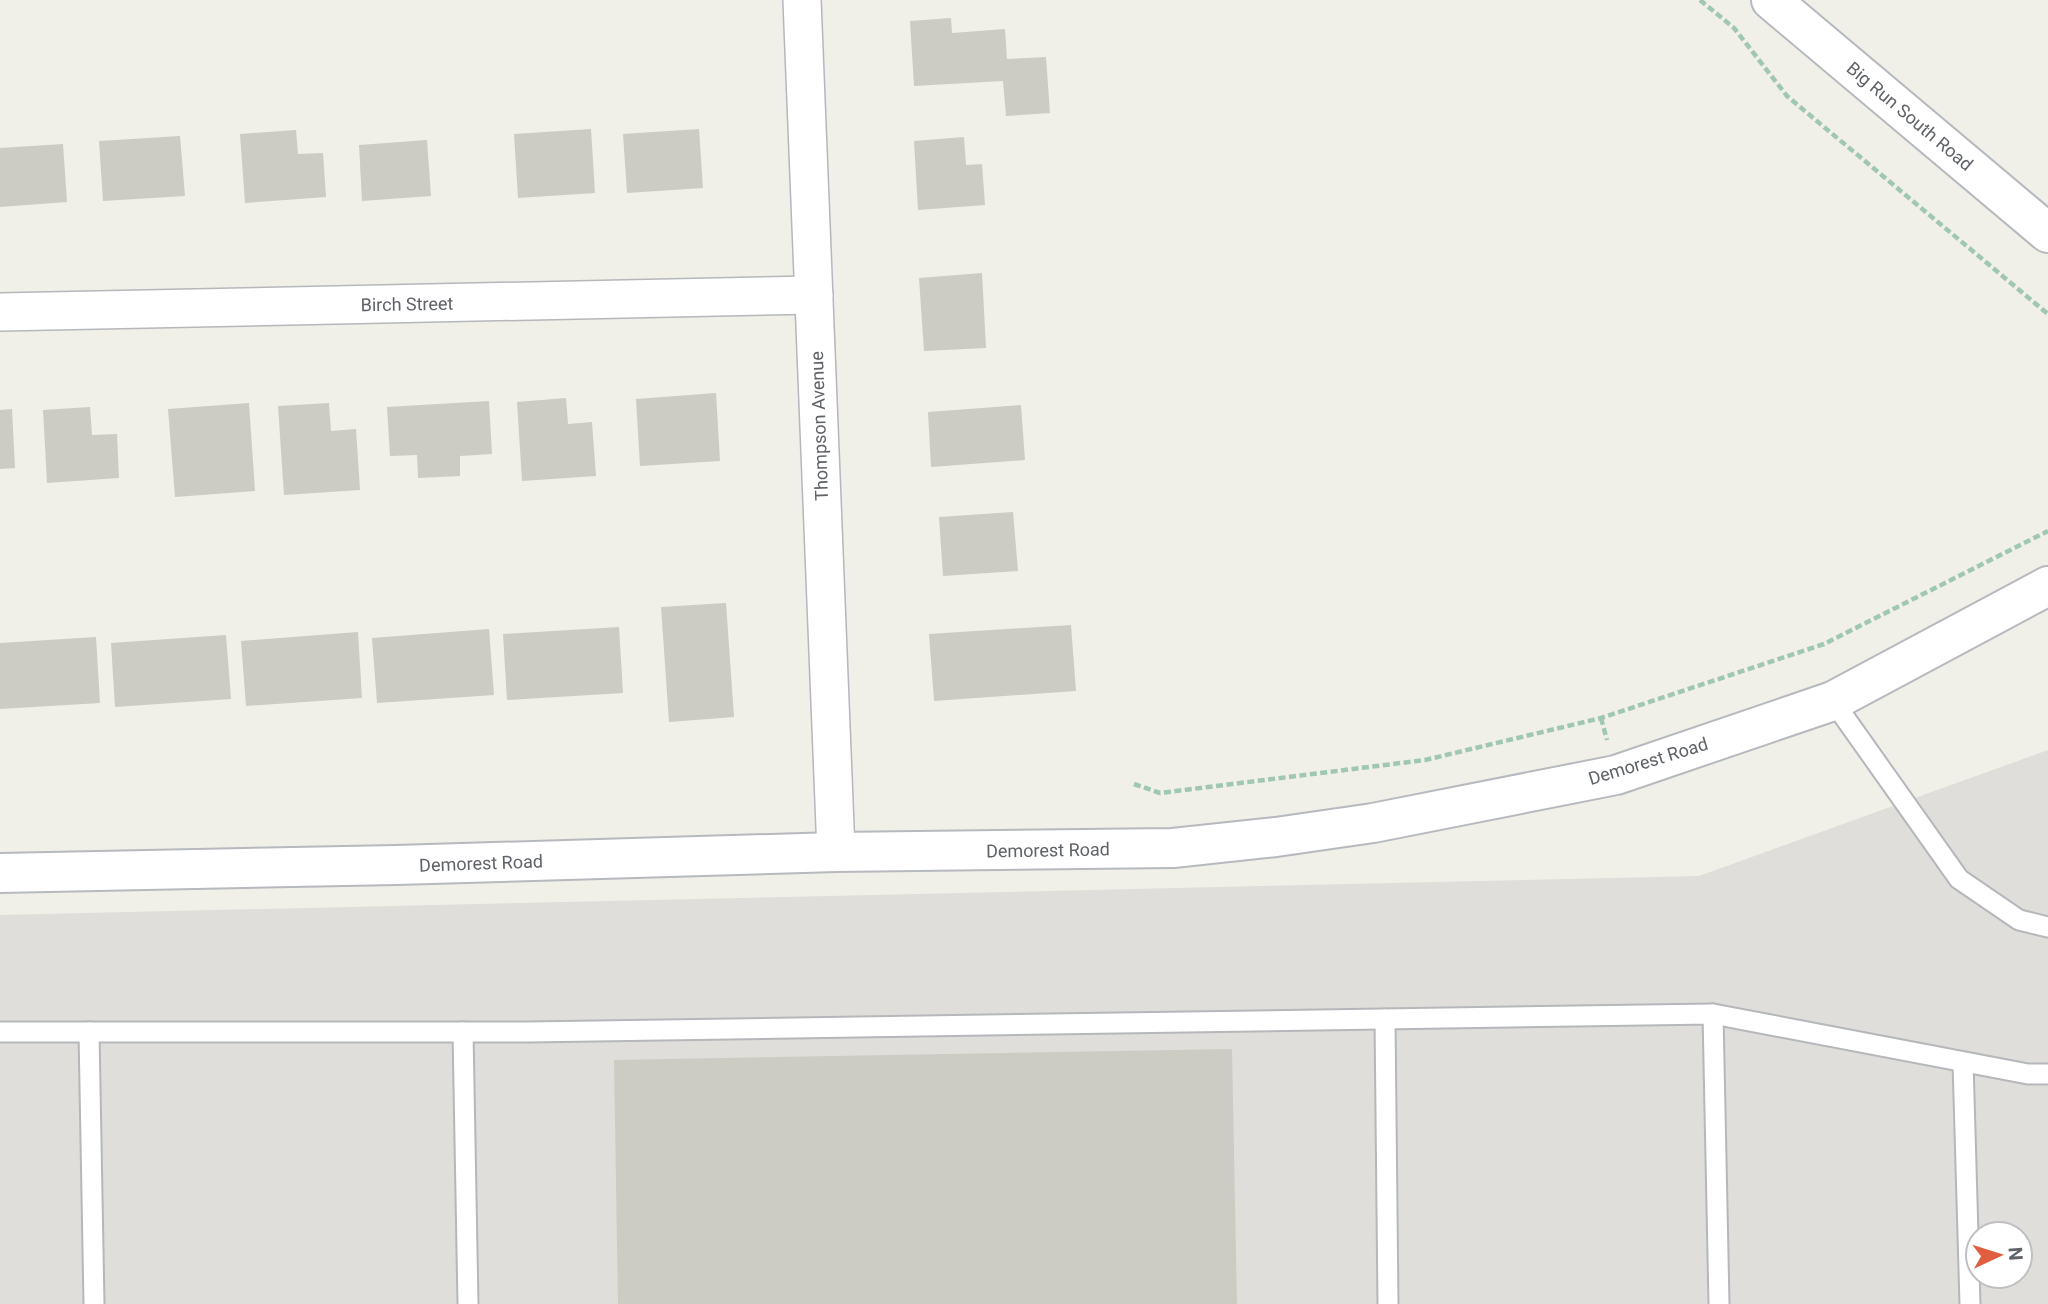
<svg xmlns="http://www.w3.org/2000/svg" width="2048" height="1304" font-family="Roboto,sans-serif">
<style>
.industrial{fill:#dfdeda;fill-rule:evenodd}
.building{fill:#cccbc4}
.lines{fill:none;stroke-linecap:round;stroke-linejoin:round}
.lane-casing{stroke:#b5b7bb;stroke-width:23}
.street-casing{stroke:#b5b7bb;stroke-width:40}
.secondary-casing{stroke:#b6b9be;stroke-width:42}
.path{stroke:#a0c7af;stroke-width:4.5;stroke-dasharray:7 3.5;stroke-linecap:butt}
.lane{stroke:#fff;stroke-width:19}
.street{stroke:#fff;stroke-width:37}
.secondary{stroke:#fff;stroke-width:38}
.labels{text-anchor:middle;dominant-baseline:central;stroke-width:6;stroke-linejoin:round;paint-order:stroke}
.street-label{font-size:18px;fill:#5f6267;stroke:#fff}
</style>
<rect width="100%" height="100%" fill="#f0efe8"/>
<path class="industrial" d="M2048 750V1304H0V915L1699 876ZM1978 1234H2020V1276H1978Z"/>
<g class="building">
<polygon points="951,18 952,33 1005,29 1007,59 1046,57 1050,113 1006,116 1003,81 914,86 910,21"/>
<polygon points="591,129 595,193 518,198 514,134"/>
<polygon points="699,129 703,188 627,193 623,134"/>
<polygon points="296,130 298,154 323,153 326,197 245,203 240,134"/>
<polygon points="180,136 185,196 103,201 99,141"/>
<polygon points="964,137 966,165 982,164 985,205 918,210 914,141"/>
<polygon points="427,140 431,196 362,201 359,145"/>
<polygon points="63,144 67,202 0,207 0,148"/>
<polygon points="982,273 986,348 924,351 919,278"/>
<polygon points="716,393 720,461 640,466 636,399"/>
<polygon points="566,398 568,424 592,422 596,476 522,481 517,402"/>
<polygon points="489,401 492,454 460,456 460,476 418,478 417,455 390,456 387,407"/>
<polygon points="249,403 255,491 175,497 168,409"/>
<polygon points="329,403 331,431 356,429 360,490 284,495 278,406"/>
<polygon points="1021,405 1025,460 931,467 928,412"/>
<polygon points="90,407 92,435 117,434 119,478 47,483 43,410"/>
<polygon points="12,409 15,468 0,469 0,410"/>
<polygon points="1013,512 1018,571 943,576 939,517"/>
<polygon points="726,603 734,717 669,722 661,607"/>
<polygon points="1071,625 1076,691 934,701 929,634"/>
<polygon points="619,627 623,693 507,700 503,634"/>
<polygon points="489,629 494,695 377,703 372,638"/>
<polygon points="358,632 362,698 246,706 241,641"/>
<polygon points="226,635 231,699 115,707 111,643"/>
<polygon points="96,637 100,703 0,709 0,643"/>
<polygon points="1232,1049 1237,1304 618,1304 614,1060"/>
</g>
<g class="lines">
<defs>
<g id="lane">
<polyline points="1833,701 1959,879 2019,920 2048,927"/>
<polyline points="1713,1014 1719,1304"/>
<polyline points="1385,1019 1388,1304"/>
<polyline points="0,1032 528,1032 1713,1014 2028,1074 2048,1074"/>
<polyline points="89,1032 94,1304"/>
<polyline points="463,1032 468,1304"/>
<polyline points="1963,1062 1970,1304"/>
</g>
<g id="street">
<polyline points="802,0 836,852"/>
<polyline points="0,312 814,295"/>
</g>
<g id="secondary">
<polyline points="1771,0 2048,233"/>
<polyline points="0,873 396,865 836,852 1173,848 1276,837 1373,823 1616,775 1833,701 2048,586"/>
</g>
</defs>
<use href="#lane" class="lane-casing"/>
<use href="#street" class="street-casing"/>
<use href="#secondary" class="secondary-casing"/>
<g class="path">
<polyline points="1700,0 1734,28 1787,96 2048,314"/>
<polyline points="1601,718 1607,740"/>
<polyline points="1134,784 1160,793 1425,760 1601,718 1824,644 2048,531"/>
</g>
<use href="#lane" class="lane"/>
<use href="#street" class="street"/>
<use href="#secondary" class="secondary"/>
</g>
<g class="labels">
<g class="street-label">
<text transform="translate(1910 116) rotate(40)">Big Run South Road</text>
<text transform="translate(407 304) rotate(-1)">Birch Street</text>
<text transform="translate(819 426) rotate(-92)">Thompson Avenue</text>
<text transform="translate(1648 761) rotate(-17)">Demorest Road</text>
<text transform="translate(1048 850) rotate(-1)">Demorest Road</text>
<text transform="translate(481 863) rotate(-2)">Demorest Road</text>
</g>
</g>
<g transform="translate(1999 1255) rotate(86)"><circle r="33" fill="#ffffff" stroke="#bfc0c2" stroke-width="2"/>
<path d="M0-5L12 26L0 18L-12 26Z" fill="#df5e3f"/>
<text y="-10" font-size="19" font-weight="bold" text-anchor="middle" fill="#5f6267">N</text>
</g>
</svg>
